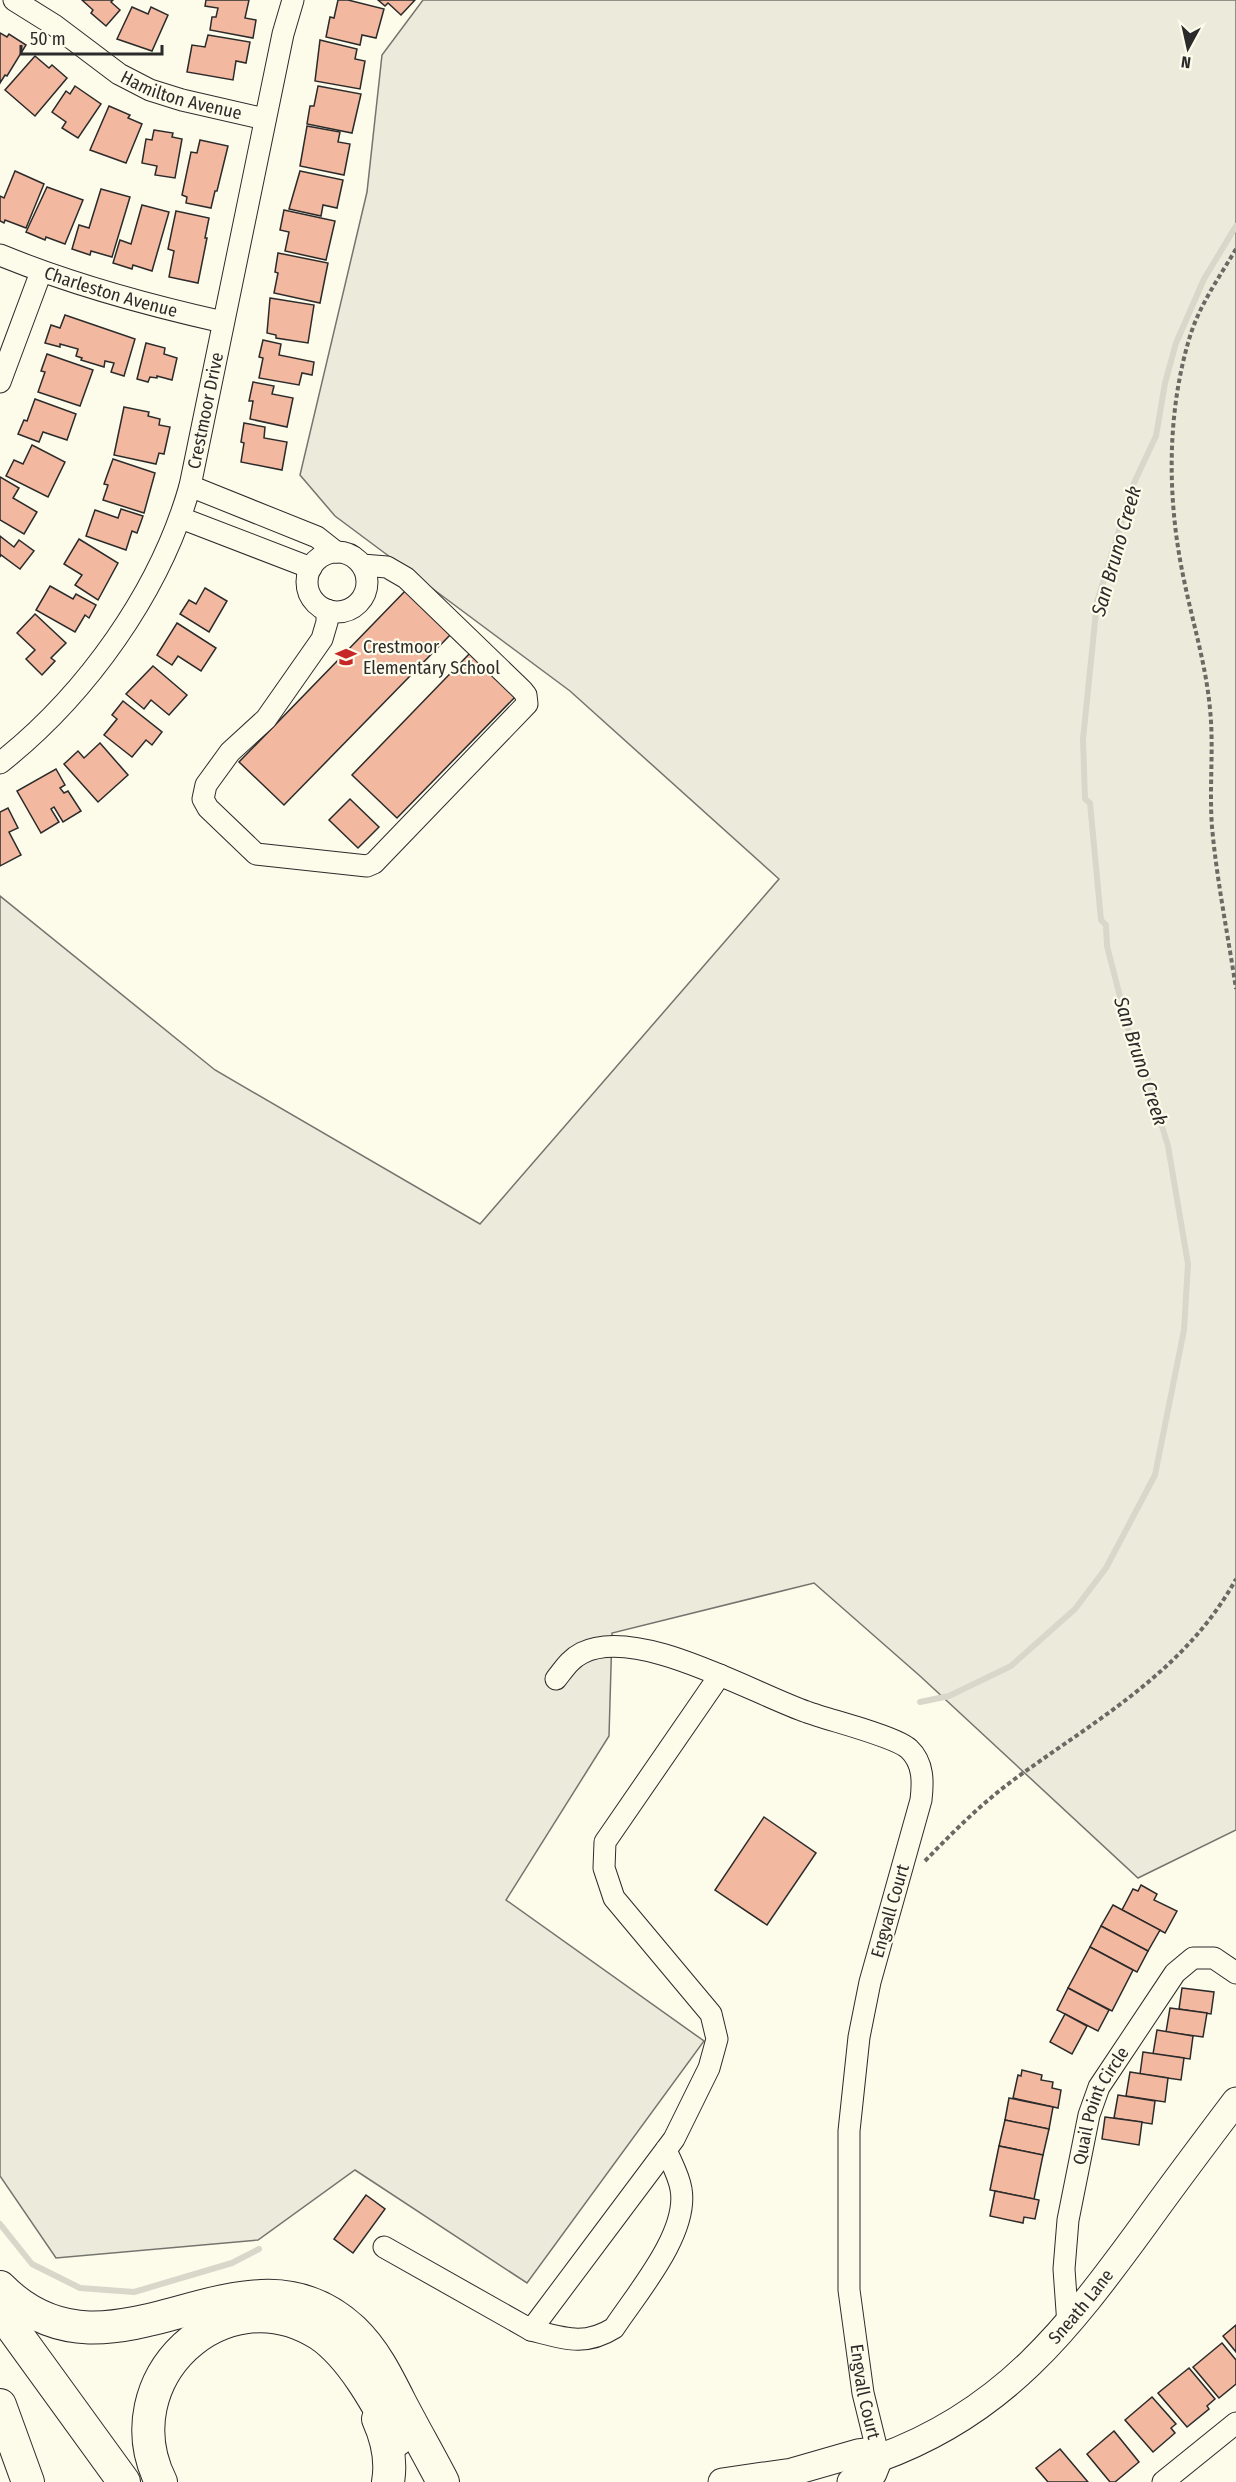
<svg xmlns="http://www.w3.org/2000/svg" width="1236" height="2482" font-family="'Fira Sans Condensed',sans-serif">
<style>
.green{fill:#ecebdb;stroke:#74746e;stroke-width:1.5}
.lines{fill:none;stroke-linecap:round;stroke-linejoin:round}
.stream{stroke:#d8d7c9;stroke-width:6}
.building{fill:#f2b8a0;stroke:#2b2b2b;stroke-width:1.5}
.minor-casing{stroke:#2b2b2b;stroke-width:23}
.major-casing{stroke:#2b2b2b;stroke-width:29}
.highway-casing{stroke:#2b2b2b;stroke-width:34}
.path{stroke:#6a6964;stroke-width:4;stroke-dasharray:4.5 3;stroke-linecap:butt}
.minor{stroke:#fdfbea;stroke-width:21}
.major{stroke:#fdfbea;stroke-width:27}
.highway{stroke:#fdfbea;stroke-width:32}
.labels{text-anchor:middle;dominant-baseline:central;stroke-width:4.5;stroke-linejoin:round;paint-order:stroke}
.street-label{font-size:18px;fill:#2b2b2b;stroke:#fdfbea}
.poi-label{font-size:18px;fill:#2b2b2b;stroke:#fdfbea;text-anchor:start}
.water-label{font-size:20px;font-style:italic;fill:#2b2b2b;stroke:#fdfbea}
</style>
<rect width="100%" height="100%" fill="#fdfbea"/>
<polygon class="green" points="423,0 1236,0 1236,1830 1138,1878 920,1676 814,1583 612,1633 609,1736 506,1900 704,2041 527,2283 355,2170 258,2240 56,2258 0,2176 0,896 215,1070 480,1224 779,879 570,691 335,516 300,475 367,192 382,55"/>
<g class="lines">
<g class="stream">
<polyline points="920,1702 949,1696 1011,1666 1075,1609 1106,1568 1155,1475 1184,1330 1188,1264 1168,1146 1145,1070 1134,1051 1107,946 1106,925 1101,920 1090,803 1085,799 1083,739 1097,602 1133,485 1156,436 1165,383 1176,343 1204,279 1236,226"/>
<polyline points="0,2224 32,2264 80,2288 134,2292 232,2263 259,2249"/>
</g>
</g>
<g class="building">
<polygon points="82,0 113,0 111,2 120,10 106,26 91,13 93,10"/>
<polygon points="206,0 249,0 245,18 256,20 253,38 210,30 212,17 216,17 218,8 205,6"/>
<polygon points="338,0 348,0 384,9 376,38 362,35 360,45 326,37 330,17 334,18"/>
<polygon points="378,0 415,0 401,15 388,3 385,6"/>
<polygon points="132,7 148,14 151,7 168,15 152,51 117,39"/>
<polygon points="0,33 7,37 9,34 26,45 7,76 5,75 0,83"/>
<polygon points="208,35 250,42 246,63 236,61 233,80 187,72 192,45 205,47"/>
<polygon points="320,40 357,49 355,59 365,61 360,89 315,81"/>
<polygon points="35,56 49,68 52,65 67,78 35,116 5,90"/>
<polygon points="75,86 101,104 78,138 62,128 66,122 52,112 66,91 70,94"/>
<polygon points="318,86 361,94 352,133 307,124 310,106 314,106"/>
<polygon points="109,106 130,115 128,118 142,124 126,163 90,150"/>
<polygon points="307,126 340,132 338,142 350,144 344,175 300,166"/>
<polygon points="154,130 173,133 172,137 182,139 175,178 155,175 157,166 142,163 146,139 152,140"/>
<polygon points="200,140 228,146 217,191 215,191 211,208 186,203 187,197 182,195 191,152 197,153"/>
<polygon points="15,171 44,184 26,228 5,220 4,223 0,221 0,196 4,198"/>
<polygon points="300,171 343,180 337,208 323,205 321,216 289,209"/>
<polygon points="47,187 83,200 65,244 46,237 45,240 26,232"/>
<polygon points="101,189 130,197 112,257 91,251 90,255 72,249 79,225 89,228"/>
<polygon points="142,205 169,212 152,271 133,265 132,269 113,263 120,240 131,244"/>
<polygon points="284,210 335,221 326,260 285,251 289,232 280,230"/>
<polygon points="176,211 209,218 205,238 207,238 198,283 169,277 174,251 168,249"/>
<polygon points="278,253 328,263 320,303 274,293 278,273 275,272"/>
<polygon points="270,298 314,305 308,343 276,338 276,335 267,333"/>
<polygon points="65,315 135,339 124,376 111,372 114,363 105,361 104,367 81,360 82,358 76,356 78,349 60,344 60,347 45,343 51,325 60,328"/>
<polygon points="263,340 281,344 279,355 314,362 312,375 302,373 299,385 259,378 263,358 259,357"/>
<polygon points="146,343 165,348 164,354 177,358 172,380 157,376 157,378 150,377 148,382 137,379"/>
<polygon points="47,354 93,370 80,406 38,392 45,372 41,371"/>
<polygon points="253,382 274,386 272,394 293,398 287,427 250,419 253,401 249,401"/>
<polygon points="35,399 76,414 67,440 43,432 39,442 18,434 24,420 27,421"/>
<polygon points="124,407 149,412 148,416 160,419 159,425 170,427 164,454 159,453 156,464 114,455"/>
<polygon points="244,423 265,427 264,438 287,442 282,470 241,462 244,443 241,442"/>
<polygon points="32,445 65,462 48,497 6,476 14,460 23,464"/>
<polygon points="113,459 155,473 144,513 103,500 108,485 104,484"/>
<polygon points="0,477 19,488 13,498 37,512 24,534 0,520"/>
<polygon points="121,509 143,516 137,533 132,531 126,550 86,536 95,510 118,518"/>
<polygon points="0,536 14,547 19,540 34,551 20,569 1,555 0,557"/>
<polygon points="79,539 118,563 98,600 75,585 82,575 64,564"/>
<polygon points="50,586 73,599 76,594 96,605 89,618 85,615 75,632 36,610"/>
<polygon points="205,588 227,601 209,632 180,614 189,600 196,604"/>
<polygon points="408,588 453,632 284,805 239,762"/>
<polygon points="35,614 66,643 51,658 55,661 42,675 26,659 35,650 17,633"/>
<polygon points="177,623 216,648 201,671 178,656 172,665 157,655"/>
<polygon points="472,651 517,695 397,818 352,775"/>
<polygon points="153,666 187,695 169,715 151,700 144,709 126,694"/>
<polygon points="123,701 162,732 152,745 146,740 132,757 104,735 117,719 112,715"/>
<polygon points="100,743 128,775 98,802 64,764 78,751 84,758"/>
<polygon points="56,769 65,785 60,788 64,793 68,791 81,811 63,822 54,807 51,809 59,822 41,833 17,791"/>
<polygon points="350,799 379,827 358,848 329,820"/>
<polygon points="8,808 18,828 9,832 21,855 0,866 0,812"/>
<polygon points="764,1817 816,1853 767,1925 715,1890"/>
<polygon points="1141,1885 1157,1894 1154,1900 1177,1911 1165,1933 1122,1910 1133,1889 1138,1891"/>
<polygon points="1113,1905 1160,1930 1148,1951 1101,1926"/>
<polygon points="1101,1926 1148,1951 1137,1972 1090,1947"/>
<polygon points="1090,1947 1133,1970 1112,2011 1068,1988"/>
<polygon points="1068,1988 1109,2010 1098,2031 1057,2010"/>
<polygon points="1182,1988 1214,1992 1211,2014 1179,2009"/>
<polygon points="1170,2008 1207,2013 1203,2037 1166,2032"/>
<polygon points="1065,2014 1087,2026 1072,2054 1050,2042"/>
<polygon points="1157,2030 1193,2036 1190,2059 1153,2054"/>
<polygon points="1143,2052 1184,2058 1181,2080 1140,2074"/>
<polygon points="1022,2070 1042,2075 1041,2080 1053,2082 1052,2088 1061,2090 1058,2108 1013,2098 1018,2075 1021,2076"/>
<polygon points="1130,2072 1168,2078 1165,2102 1126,2096"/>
<polygon points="1118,2095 1155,2101 1152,2124 1114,2118"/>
<polygon points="1009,2098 1053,2107 1049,2129 1005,2120"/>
<polygon points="1105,2117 1142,2122 1139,2145 1102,2139"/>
<polygon points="1005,2120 1049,2129 1043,2155 999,2146"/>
<polygon points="999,2146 1043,2155 1034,2199 990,2190"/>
<polygon points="995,2191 1039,2200 1035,2219 1024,2217 1023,2223 990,2216"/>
<polygon points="366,2195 385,2209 353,2253 334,2239"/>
<polygon points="1236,2325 1236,2352 1223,2336"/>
<polygon points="1222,2343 1236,2360 1236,2384 1219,2398 1193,2367"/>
<polygon points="1189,2368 1215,2399 1207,2406 1209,2409 1187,2427 1158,2393"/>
<polygon points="1152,2397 1176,2424 1171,2428 1175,2433 1153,2452 1125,2420"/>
<polygon points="1114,2431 1139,2462 1115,2482 1110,2482 1087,2454"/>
<polygon points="1060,2449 1088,2482 1048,2482 1036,2468"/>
</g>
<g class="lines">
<defs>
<g id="minor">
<path id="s1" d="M14 0 54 25 119 74 150 90 182 100 265 119"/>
<path id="s2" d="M0 255C73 285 147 305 223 322"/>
<polyline points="0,382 41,272"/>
<polyline points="190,486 317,537 336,552"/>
<polyline points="181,518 311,568"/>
<circle cx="337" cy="582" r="30"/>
<polyline points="327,610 327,622 322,639 266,719 230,752 206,785 203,799 208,808 256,854 367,866 374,863 527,704 526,695 522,690 406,578 387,567 362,565"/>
<path id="s3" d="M0 763C86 695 160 592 190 486L283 34 293 0"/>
<path id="s4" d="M556 1679C564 1669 570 1659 582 1653 637 1625 752 1693 807 1712 828 1720 895 1736 909 1749 924 1763 923 1783 921 1800L870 1982 859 2037 849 2131V2290L863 2393 879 2458"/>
<polyline points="384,2247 531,2330 674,2139 709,2068 717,2039 711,2014 614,1898 604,1868 605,1842 720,1675"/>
<path id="s5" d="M1068 2325 1064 2269 1068 2220 1089 2115 1099 2087 1175 1973 1193 1958H1214L1236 1973"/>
<path d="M531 2330C563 2338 584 2347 614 2328 637 2293 689 2233 681 2189 679 2176 671 2162 666 2150"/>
<polyline points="1163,2482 1236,2423"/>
</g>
<g id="major">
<path id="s6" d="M879 2458C1004 2413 1068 2329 1144 2225 1174 2183 1205 2142 1236 2101"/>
<polyline points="722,2482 792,2472 858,2453 866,2452 879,2458"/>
<polyline points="851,2482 873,2473 879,2458"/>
</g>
<g id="highway">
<path d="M0 2287C112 2401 243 2227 353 2330 374 2350 387 2376 400 2402 414 2429 429 2455 443 2482"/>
<polyline points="0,2311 124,2482"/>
<polyline points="0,2405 28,2482"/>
<path d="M378 2419C387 2439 392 2459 388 2482"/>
<path d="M161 2482C110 2380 223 2273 319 2334 352 2356 378 2405 397 2440"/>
</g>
</defs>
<use href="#minor" class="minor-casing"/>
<use href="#major" class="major-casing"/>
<use href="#highway" class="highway-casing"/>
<g class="path">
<path d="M1236 249C1220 276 1201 303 1191 333 1166 412 1167 501 1184 580 1193 624 1206 665 1210 709 1214 748 1209 788 1212 827 1217 882 1228 935 1236 989"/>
<path d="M925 1861C953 1832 980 1805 1012 1781 1095 1720 1185 1672 1236 1579"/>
</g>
<use href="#minor" class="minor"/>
<use href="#major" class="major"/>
<use href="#highway" class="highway"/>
</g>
<defs>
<symbol id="school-bare" viewBox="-9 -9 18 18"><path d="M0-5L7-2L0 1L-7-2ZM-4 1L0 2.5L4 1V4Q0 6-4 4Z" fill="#c62828" stroke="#fdfbea" stroke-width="2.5" paint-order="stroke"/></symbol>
</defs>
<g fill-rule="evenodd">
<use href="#school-bare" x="331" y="642" width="30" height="30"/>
</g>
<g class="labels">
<g class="street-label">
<text stroke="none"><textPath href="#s1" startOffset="195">Hamilton Avenue</textPath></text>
<text stroke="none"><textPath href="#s2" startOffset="117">Charleston Avenue</textPath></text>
<text stroke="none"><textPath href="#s3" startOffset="418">Crestmoor Drive</textPath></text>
<text transform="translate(890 1911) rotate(-74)">Engvall Court</text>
<text stroke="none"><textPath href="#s5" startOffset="225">Quail Point Circle</textPath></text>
<text stroke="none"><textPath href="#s6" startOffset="256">Sneath Lane</textPath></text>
<text stroke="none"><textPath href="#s4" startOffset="1040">Engvall Court</textPath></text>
</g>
<g class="poi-label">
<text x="363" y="647">Crestmoor<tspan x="363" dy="21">Elementary School</tspan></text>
</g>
<g class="water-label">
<text transform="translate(1116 551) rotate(-74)">San Bruno Creek</text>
<text transform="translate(1141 1061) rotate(72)">San Bruno Creek</text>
</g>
</g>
<g transform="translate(1188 48) rotate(188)" stroke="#fdfbea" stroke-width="4.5" paint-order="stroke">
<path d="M0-4.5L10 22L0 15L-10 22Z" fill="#2b2b2b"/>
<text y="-9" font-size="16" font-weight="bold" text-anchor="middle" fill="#2b2b2b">N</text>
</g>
<path d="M21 45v9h141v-9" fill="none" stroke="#2b2b2b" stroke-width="3"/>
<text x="30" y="45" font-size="18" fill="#2b2b2b" stroke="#fdfbea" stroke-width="4.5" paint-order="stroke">50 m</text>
</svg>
